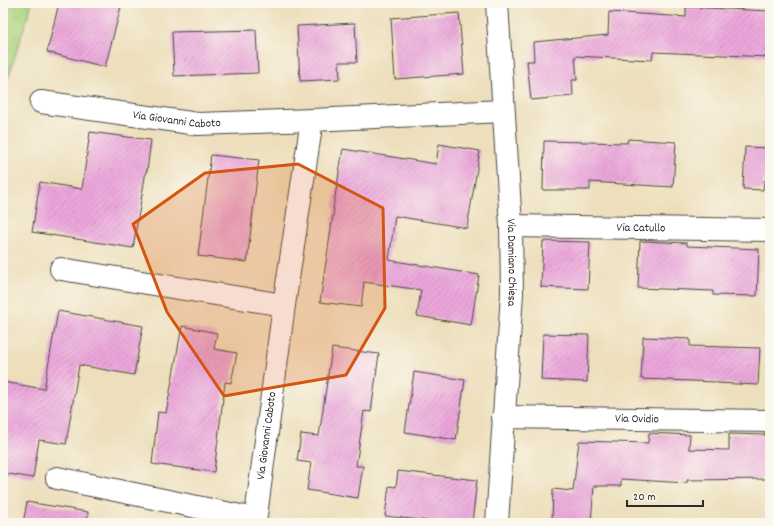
<svg xmlns="http://www.w3.org/2000/svg" width="773" height="526" font-family="Dekko,sans-serif">
<style>
.grass{fill:url(#grass-tufts);stroke:#6a7f54}
.building{fill:url(#building-hatch)}
.lines{fill:none;stroke-linecap:round;stroke-linejoin:round}
.minor-casing{stroke:#484641;stroke-width:24}
.minor{stroke:#fff;stroke-width:22}
.marked{fill:#d5540f;fill-opacity:0.2;stroke:#d5540f;stroke-width:3;stroke-linejoin:round}
.labels{text-anchor:middle;dominant-baseline:central;stroke-width:4;stroke-linejoin:round;paint-order:stroke}
.street-label{font-size:12px;fill:#2b2b2b;stroke:#fbf7ec}
</style>
<defs>
<pattern id="grass-tufts" width="24" height="20" patternUnits="userSpaceOnUse"><rect width="24" height="20" fill="#a9d37e"/><path d="M3 7l-1-3M5 7V3M7 7l1-3M15 17l-1-3M17 17v-4M19 17l1-3" fill="none" stroke="#92b56d"/></pattern>
<pattern id="building-hatch" width="6" height="6" patternUnits="userSpaceOnUse"><rect width="6" height="6" fill="#eca7dc"/><path d="M-1 1l2-2M0 6l6-6M5 7l2-2" fill="none" stroke="#bf88b3"/></pattern>
</defs>
<rect width="100%" height="100%" fill="#fbf7ec"/>
<filter id="ink" filterUnits="userSpaceOnUse"><feTurbulence type="fractalNoise" baseFrequency=".025" numOctaves="2"/><feDisplacementMap in="SourceGraphic" scale="8" xChannelSelector="R" yChannelSelector="G"/><feConvolveMatrix kernelMatrix="1 2 1 2 8 2 1 2 1" color-interpolation-filters="sRGB"/></filter>
<filter id="wash" filterUnits="userSpaceOnUse"><feTurbulence type="fractalNoise" baseFrequency=".012" numOctaves="4" result="noise"/><feDisplacementMap in="SourceGraphic" scale="16" xChannelSelector="R" yChannelSelector="G"/><feGaussianBlur stdDeviation="0.9" result="paint"/><feColorMatrix in="noise" values="0 0 0 0 0 0 0 0 0 0 0 0 0 0 0 0 0 1.4 0 .05"/><feComposite in="paint" operator="in"/></filter>
<g filter="url(#wash)">
<rect width="100%" height="100%" fill="#eddfbc"/>
<polygon class="grass" points="3,3 32,3 3,94"/>
<g id="blocks">
<g class="building">
<polygon points="59,3 122,3 105,67 47,52"/>
<polygon points="686,7 770,11 770,57 653,52 652,60 575,56 577,80 572,80 573,96 531,100 527,61 534,61 533,42 608,35 609,12 686,17"/>
<polygon points="459,13 464,74 395,79 391,18"/>
<polygon points="355,23 357,62 339,62 340,79 300,81 297,26"/>
<polygon points="256,30 258,73 174,76 172,32"/>
<polygon points="90,132 151,140 147,171 146,171 133,248 32,232 40,182 82,189"/>
<polygon points="628,139 676,142 673,187 590,182 590,190 543,190 544,141 627,143"/>
<polygon points="439,144 480,151 467,228 395,216 389,260 479,275 471,325 417,316 421,290 364,282 361,307 320,302 334,209 333,209 343,149 436,164"/>
<polygon points="745,147 770,148 770,181 764,181 763,190 743,189"/>
<polygon points="211,155 259,160 247,262 198,256"/>
<polygon points="543,241 590,242 588,289 541,287"/>
<polygon points="640,241 687,243 687,246 759,249 757,296 713,295 713,291 638,288"/>
<polygon points="58,311 143,326 134,375 79,365 66,444 39,440 33,478 3,473 3,382 44,389"/>
<polygon points="182,326 217,333 214,349 237,353 231,383 225,382 214,472 152,464 158,412 166,413"/>
<polygon points="543,334 589,335 587,382 541,380"/>
<polygon points="643,337 690,339 690,346 760,348 758,385 717,383 717,382 641,379"/>
<polygon points="332,348 379,354 371,412 364,411 356,466 363,466 358,498 307,490 311,463 297,461 301,434 319,436"/>
<polygon points="414,372 465,380 456,440 405,432"/>
<polygon points="649,433 690,435 689,449 729,450 729,434 768,435 768,479 687,480 687,483 621,479 621,486 594,486 591,523 552,523 553,489 573,491 579,441 648,443"/>
<polygon points="398,471 477,480 472,523 447,523 385,516 389,486 396,487"/>
<polygon points="27,502 88,512 87,523 23,523"/>
</g>
</g>
</g>
<g filter="url(#ink)">
<use href="#blocks" fill-opacity="0" stroke="#484641" stroke-width="1"/>
<g class="lines">
<defs>
<g id="minor">
<path id="s1" d="M497 3 511 226 512 293 497 523"/>
<path id="s2" d="M41 102 198 124 312 120"/>
<path id="s3" d="M511 226 770 230"/>
<polyline points="61,269 284,305"/>
<path id="s4" d="M503 417 770 421"/>
<polyline points="57,478 255,519"/>
<path id="s5" d="M255 523 284 305 312 120 503 111"/>
</g>
</defs>
<use href="#minor" class="minor-casing"/>
<use href="#minor" class="minor"/>
</g>
</g>
<path class="marked" d="M298 164 383 208 385 308 346 375 224 396 167 312 133 224 205 173Z"/>
<g class="labels">
<g class="street-label">
<text stroke="none"><textPath href="#s2" startOffset="137">Via Giovanni Caboto</textPath></text>
<text stroke="none"><textPath href="#s3" startOffset="130">Via Catullo</textPath></text>
<text stroke="none"><textPath href="#s1" startOffset="260">Via Damiano Chiesa</textPath></text>
<text stroke="none"><textPath href="#s4" startOffset="134">Via Ovidio</textPath></text>
<text stroke="none"><textPath href="#s5" startOffset="88">Via Giovanni Caboto</textPath></text>
</g>
</g>
<rect width="773" height="526" fill="none" stroke="#fbf7ec" stroke-width="16"/>
<path d="M627 500v6h76v-6" fill="none" stroke="#2b2b2b" stroke-width="2"/>
<text x="633" y="500" font-size="12" fill="#2b2b2b" stroke="#fbf7ec" stroke-width="3" paint-order="stroke">20 m</text>
</svg>
